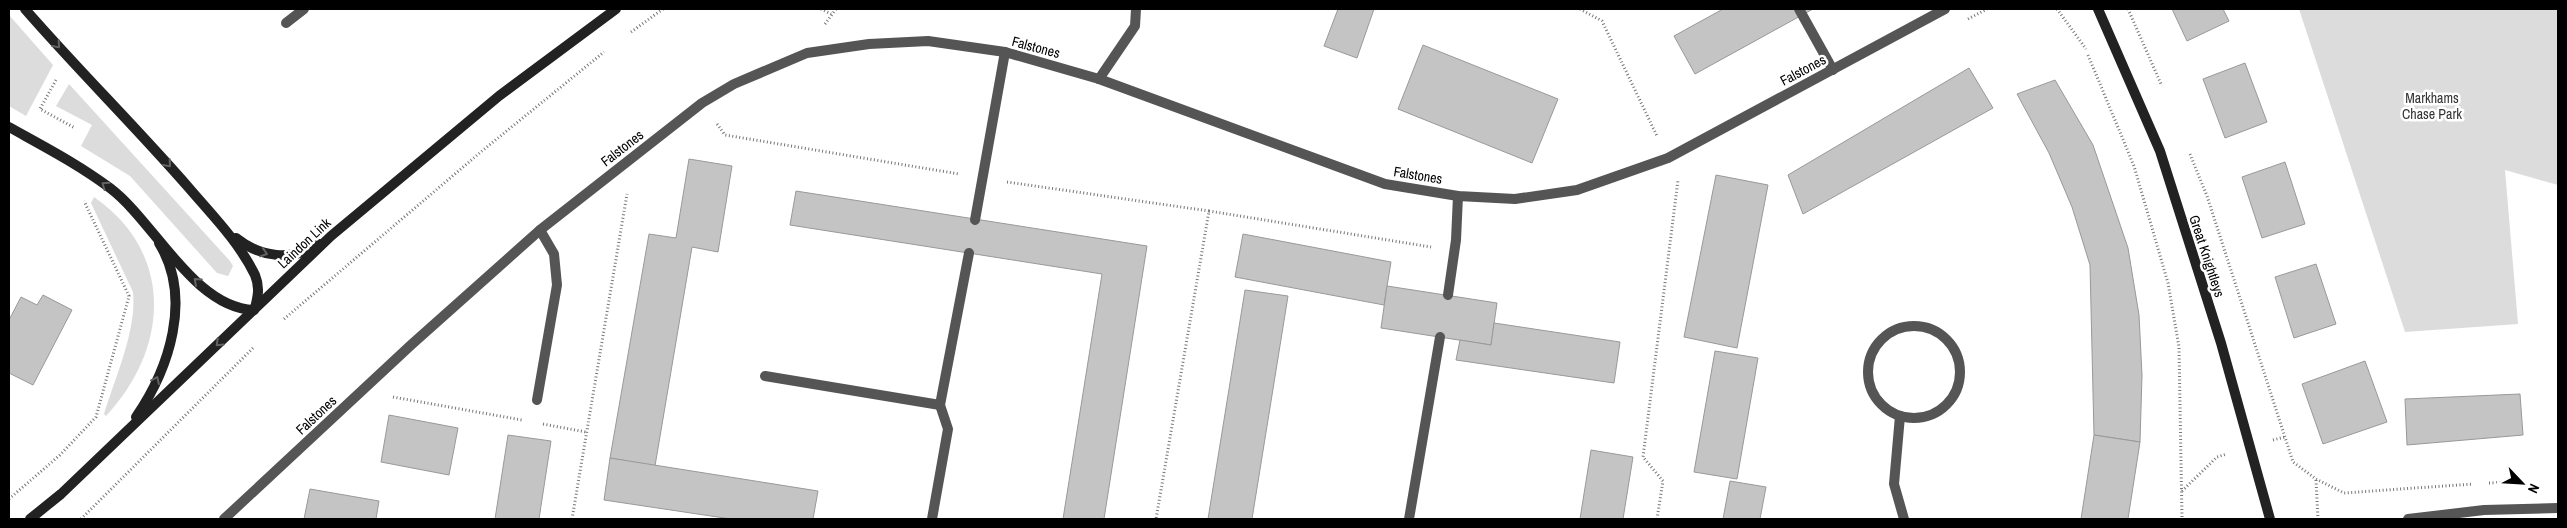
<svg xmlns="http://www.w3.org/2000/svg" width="2567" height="528" font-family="'Archivo Narrow',sans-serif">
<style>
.green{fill:#dcdcdc}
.building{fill:#c4c4c4;stroke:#999}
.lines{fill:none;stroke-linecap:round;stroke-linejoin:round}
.path{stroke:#777;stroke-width:3;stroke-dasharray:1 2.5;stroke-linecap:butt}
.lane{stroke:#555;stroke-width:10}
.street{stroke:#555;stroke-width:10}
.secondary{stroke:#222;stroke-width:10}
.oneway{stroke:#646464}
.labels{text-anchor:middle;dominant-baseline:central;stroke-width:5;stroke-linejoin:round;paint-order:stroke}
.street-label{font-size:14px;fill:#000;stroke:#fff}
.park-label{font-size:14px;fill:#333;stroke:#fff}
</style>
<rect width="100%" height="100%" fill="#fff"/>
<g class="green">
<polygon points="2299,9 2558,9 2558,185 2505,170 2518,324 2405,332"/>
<polygon points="9,15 53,65 26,116 9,106"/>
<polygon points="69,84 230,261 233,266 228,276 217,273 130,176 81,146 92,125 56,106"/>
<path d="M94 197C175 253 169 349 106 416L104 414C115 378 137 330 133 292L91 203Z"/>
</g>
<g class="building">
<polygon points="1338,9 1374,9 1357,58 1324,46"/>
<polygon points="1723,9 1813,9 1695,74 1674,36"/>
<polygon points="2172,9 2223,9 2229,21 2187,41"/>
<polygon points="1423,45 1558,99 1532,163 1398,109"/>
<polygon points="2245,63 2267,122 2225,138 2203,79"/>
<polygon points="1969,68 1993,108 1803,214 1788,175"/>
<polygon points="2055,80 2093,145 2128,248 2139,315 2142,375 2140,442 2094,435 2090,265 2072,207 2049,153 2017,94"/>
<polygon points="689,159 732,166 718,252 692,247 655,466 610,458 649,234 676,238"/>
<polygon points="2285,162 2305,224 2262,238 2242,177"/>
<polygon points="1716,175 1768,185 1737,348 1684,337"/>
<polygon points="796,191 1147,246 1104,519 1063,519 1102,274 790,225"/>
<polygon points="1243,234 1391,262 1384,305 1235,277"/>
<polygon points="2316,264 2336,324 2294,338 2275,277"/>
<polygon points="1387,286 1497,303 1491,345 1381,328"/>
<polygon points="1245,290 1288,296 1252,519 1208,519"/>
<polygon points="43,295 72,310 33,385 9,373 9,320 21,297 37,305"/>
<polygon points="1494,323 1620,342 1614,383 1456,360 1460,340 1491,345"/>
<polygon points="1715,351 1758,358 1737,479 1694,472"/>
<polygon points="2365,361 2387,422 2323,444 2302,384"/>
<polygon points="2520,394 2523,435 2407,445 2405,399"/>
<polygon points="389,415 458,428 449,475 381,462"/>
<polygon points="508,435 551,441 539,519 495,519"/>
<polygon points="2094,435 2140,442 2128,519 2081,519"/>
<polygon points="1591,450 1633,457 1623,519 1580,519"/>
<polygon points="610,458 818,491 813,519 731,519 604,500"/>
<polygon points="1730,481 1766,487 1760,519 1723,519"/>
<polygon points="310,489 379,501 376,519 304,519"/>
</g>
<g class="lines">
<g class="path">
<polyline points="821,9 831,14"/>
<polyline points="1580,9 1602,21 1657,136"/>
<polyline points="2057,9 2086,49"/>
<polyline points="2128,9 2161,84"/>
<polyline points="1968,19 1987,9"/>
<polyline points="825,24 836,9"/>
<polyline points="631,32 663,9"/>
<polyline points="2088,55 2134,166 2168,283 2179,347 2182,519"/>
<polyline points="56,80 40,109 75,128"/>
<polyline points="717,124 725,135 959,174"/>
<polyline points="2190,154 2207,196 2293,462 2316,479 2344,493 2473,484"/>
<polyline points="1007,182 1209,211 1156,519"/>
<polyline points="1209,211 1431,247"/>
<polyline points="284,319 482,151 604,52"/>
<polyline points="393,397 522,420"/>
<polyline points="543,424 586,432"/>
<polyline points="2273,440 2285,437"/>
<polyline points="2316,480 2318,519"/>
<polyline points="2489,483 2523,482"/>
<polyline points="2182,491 2217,457 2227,454"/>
<polyline points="9,499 60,455 96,417 129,296 84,201"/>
<polyline points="81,519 254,347"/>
<polyline points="572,519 627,194"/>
<polyline points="1657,519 1663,481 1643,457 1678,180"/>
</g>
<g class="lane">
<polyline points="1799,9 1833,70"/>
<polyline points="975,220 1005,52"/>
<polyline points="1448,295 1456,240 1458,196"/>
<polyline points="765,376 940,405"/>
<polyline points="537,400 557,285 554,254 540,230"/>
<polyline points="932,519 948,429 940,405 969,253"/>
<polyline points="1409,519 1440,337"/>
</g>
<g class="street">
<polyline points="286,23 304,9"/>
<polyline points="1099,79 1135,26 1136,9"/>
<circle cx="1914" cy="372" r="46"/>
<polyline points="1900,416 1894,484 1904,519"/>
<polyline points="224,519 411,345 540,230 702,103 734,84 807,53 869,44 928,41 1005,52 1099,79 1385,184 1458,196 1515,199 1577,190 1668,158 1945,9"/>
<polyline points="2408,519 2484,510 2558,508"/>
</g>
<g class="secondary">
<path d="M25 9C78 70 136 127 189 188 212 215 239 242 255 275 260 287 258 296 255 308"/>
<polyline points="2098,9 2160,151 2221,343 2270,519"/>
<path d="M9 127C43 146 78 164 110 188 154 221 194 308 254 310"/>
<path d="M236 238C260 257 292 262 319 244"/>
<path d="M136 417C169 369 193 298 159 243"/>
<polyline points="30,519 61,494 331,236 499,96 616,9"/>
</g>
</g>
<defs><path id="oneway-chevron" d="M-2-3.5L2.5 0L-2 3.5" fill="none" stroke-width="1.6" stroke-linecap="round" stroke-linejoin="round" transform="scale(1.25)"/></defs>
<g class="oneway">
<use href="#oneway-chevron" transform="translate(57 45) rotate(49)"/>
<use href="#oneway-chevron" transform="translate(168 164) rotate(49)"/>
<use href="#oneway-chevron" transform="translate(105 185) rotate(-145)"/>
<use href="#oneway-chevron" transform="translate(264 253) rotate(18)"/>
<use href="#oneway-chevron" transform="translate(197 281) rotate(-138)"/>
<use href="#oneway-chevron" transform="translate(219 343) rotate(136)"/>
<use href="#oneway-chevron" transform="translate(156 380) rotate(-65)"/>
</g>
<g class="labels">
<g class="street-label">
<text transform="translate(1036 47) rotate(15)">Falstones</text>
<text transform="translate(1803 70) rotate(-28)">Falstones</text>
<text transform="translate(622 148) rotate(-38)">Falstones</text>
<text transform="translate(1418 175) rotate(9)">Falstones</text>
<text transform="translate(304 243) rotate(-43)">Laindon Link</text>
<text transform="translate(2207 256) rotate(72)">Great Knightleys</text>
<text transform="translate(316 415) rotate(-43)">Falstones</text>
</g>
<g class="park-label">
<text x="2432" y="98">Markhams<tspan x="2432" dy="16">Chase Park</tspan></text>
</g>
</g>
<rect width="2567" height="528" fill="none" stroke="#000000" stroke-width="20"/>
<g transform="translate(2522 483) rotate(115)" stroke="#ffffff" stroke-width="4" paint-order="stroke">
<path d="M0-4L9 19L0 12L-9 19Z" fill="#000000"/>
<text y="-8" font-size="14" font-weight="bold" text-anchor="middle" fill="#000000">N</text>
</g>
</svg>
